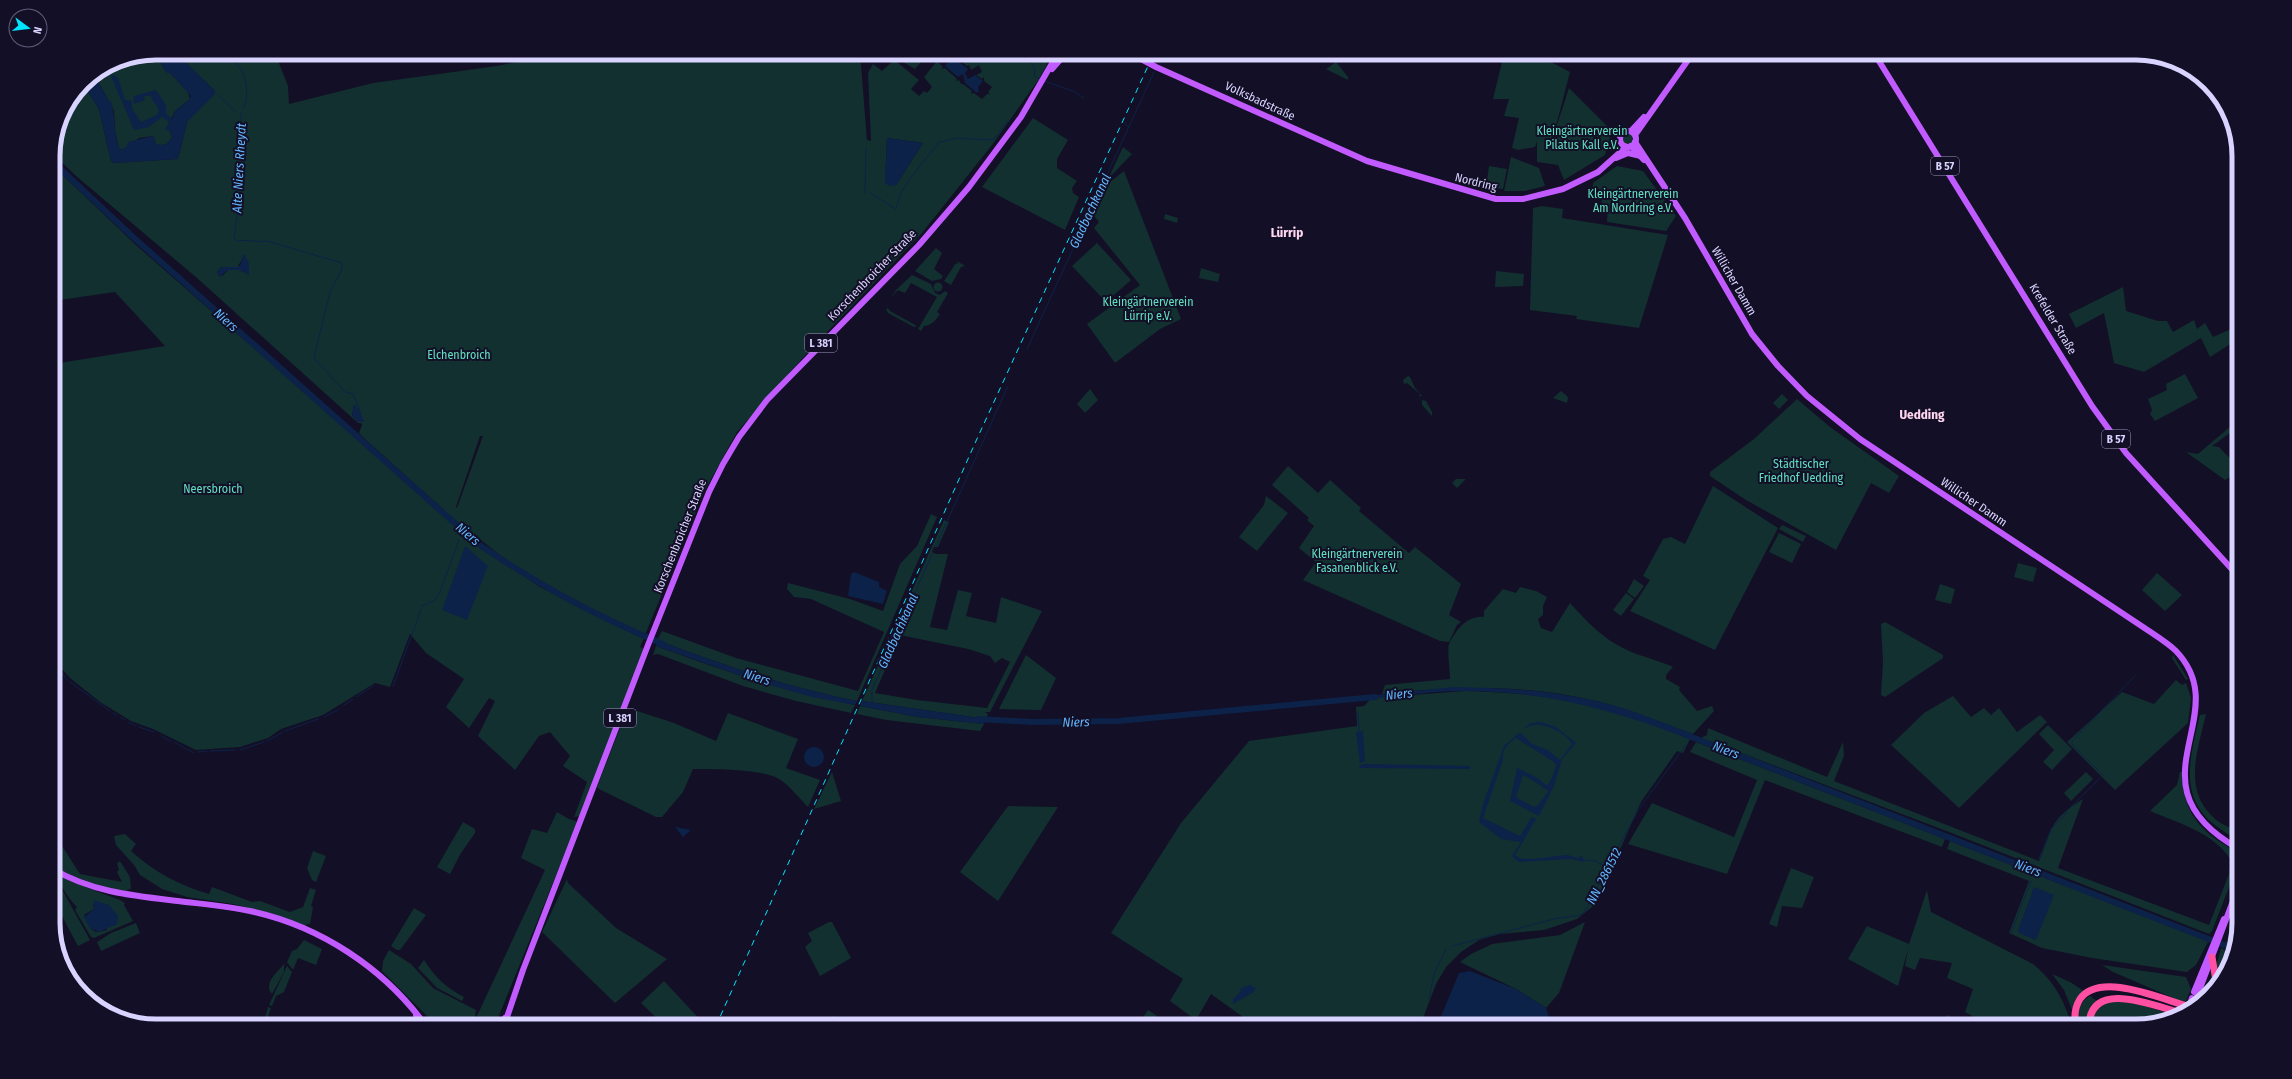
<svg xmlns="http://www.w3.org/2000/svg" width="2292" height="1079" font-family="'Fira Sans Condensed',sans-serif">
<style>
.green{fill:#12302f;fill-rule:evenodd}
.water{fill:#0c2248;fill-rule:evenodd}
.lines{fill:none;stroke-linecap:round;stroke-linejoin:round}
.stream{stroke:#0c2248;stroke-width:1}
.river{stroke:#0c2248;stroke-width:6}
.major{stroke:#c25bff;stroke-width:6}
.highway{stroke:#ff4fa3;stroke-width:7}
.rail{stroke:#00e5ff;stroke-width:1;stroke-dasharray:6 5;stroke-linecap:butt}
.major-bridge{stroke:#c25bff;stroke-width:6}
.labels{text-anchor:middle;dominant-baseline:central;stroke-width:4;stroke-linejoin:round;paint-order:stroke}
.shield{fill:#130f26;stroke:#9e99be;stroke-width:1}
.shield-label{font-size:11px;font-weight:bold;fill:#d9d4ff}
.street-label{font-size:12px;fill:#d9d4ff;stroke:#130f26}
.park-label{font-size:12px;fill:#5fe0c0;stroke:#130f26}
.water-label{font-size:13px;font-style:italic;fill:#62b6ff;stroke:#130f26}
.neighbourhood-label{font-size:13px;font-weight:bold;fill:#ffd6f0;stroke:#130f26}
.rim{fill:none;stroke:#d9d4ff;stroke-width:5}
</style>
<rect width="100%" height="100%" fill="#130f26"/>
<g class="green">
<path d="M156 53 166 72 170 73 188 92 190 99 175 111 166 129 170 131 172 137C167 145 164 146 156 144L153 136 139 138 122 150 119 148 115 131 114 111 95 75 117 61Z"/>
<path d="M176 53H275L288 86 289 104 373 83 497 66 561 53H860L867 140 871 141 868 73 873 64 882 71 895 59V53H915L924 59 915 69 903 62 900 55 897 58 898 63 919 80 911 89 919 96 924 91 927 93 932 87 924 77 937 61 943 67 941 69 945 68 957 79 956 81 959 80 961 84H963L972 91 971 94 974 93 982 99 987 94H990L988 92 992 87 984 81V77L982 79 976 75 982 72 979 65 971 70 969 65 967 66 955 56V53H1053L1039 79 992 145 922 233 807 353 737 432 705 490 645 635 570 599 510 563 454 519 366 440 359 433 362 425 361 423H358L197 278 76 176 53 154 61 116 83 84 99 109 111 161 113 163 178 159 187 122 215 91ZM887 138 923 143 896 185 885 183ZM243 258 249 275 240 270H228L222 276 217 272 221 267H240L238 266ZM354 406 363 422H358L352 415ZM480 436H483L457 508 456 507Z"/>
<polygon points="1534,53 1570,72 1554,134 1569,88 1612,131 1605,155 1564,180 1558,165 1537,162 1537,141 1535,147 1518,150 1512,148 1519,118 1504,116 1509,99 1493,99 1502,62 1494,54"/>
<polygon points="1336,62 1348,77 1348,80 1326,69"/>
<polygon points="1033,118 1068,140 1057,159 1057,168 1077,181 1072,188 1073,193 1079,197 1065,230 982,187"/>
<circle cx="1628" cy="139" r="5.5"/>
<polygon points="1123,147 1132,154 1108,179"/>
<polygon points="1511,157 1539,168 1545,186 1525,191 1504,191"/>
<polygon points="53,166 136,245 478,545 540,587 644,638 640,647 644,649 580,816 574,817 587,782 563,766 570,756 550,732 539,736 515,770 478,736 495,701 489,698 469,728 446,707 464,679 426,653 410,634 390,687 375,683 323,715 281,729 268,738 240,747 196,750 153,729 131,721 100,702 70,678 61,668 53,652 53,364 165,346 115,292 53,301"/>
<polygon points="1489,166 1507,169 1503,189 1486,187"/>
<polygon points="1617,166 1643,171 1676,216 1666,231 1607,222 1608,207 1601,206 1602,198 1592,197 1593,183"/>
<polygon points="1124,171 1181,319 1160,329 1115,363 1087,324 1140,285 1094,228 1099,222 1094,216 1110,182"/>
<polygon points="1542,206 1563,209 1562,218 1668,235 1639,328 1576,319 1577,316 1530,310 1533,208"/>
<polygon points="1165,214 1178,218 1177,223 1164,219"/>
<polygon points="1097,243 1131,280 1106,302 1072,266"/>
<polygon points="936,248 942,253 934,269 943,276 941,279 932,281 915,271"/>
<polygon points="957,261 965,266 961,267 951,285 944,281 956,263 958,264"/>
<polygon points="1201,268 1220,274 1218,282 1199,278"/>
<polygon points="1496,271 1524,274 1523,286 1495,287"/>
<path d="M912 275 931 284 935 293 940 295 945 291 948 293 937 312 940 314C936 320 931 326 924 326L921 331 918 329 937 297 911 283 905 293 898 290 890 298 897 289Z"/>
<circle cx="938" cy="287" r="4.5"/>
<polygon points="2123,287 2126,311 2158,321 2167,321 2173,332 2194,320 2197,329 2205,323 2213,337 2231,329 2235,341 2210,357 2201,338 2144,372 2114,363 2104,313 2076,328 2069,314"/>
<polygon points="888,308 890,311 917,326 914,327 888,313 886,309"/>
<polygon points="2185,374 2198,398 2155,421 2150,414 2152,410 2148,399 2167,390 2166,384"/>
<polygon points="1408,376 1410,377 1415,388 1422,396 1419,396 1420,394 1407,383 1404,384 1403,380"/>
<polygon points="1090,389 1098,400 1085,413 1077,404"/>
<polygon points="1561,391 1568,397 1567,403 1553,398"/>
<polygon points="1782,394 1788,400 1779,409 1773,403"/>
<polygon points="1797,399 1830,427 1899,476 1889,493 1871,483 1836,550 1746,500 1710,476 1710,472 1754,439"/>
<polygon points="1422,400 1426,401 1432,412 1432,416 1422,405"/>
<polygon points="2231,426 2234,430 2212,446 2219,447 2239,468 2239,471 2225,480 2186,452 2198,454"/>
<polygon points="1288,466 1318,493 1330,480 1361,508 1359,511 1409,553 1415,547 1461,584 1449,615 1461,622 1457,625 1449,642 1440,641 1303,580 1316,562 1299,548 1314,526 1307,520 1309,518 1272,485"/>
<polygon points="1456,479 1465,479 1465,480 1457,488 1452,483"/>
<polygon points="1713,486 1778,528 1715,650 1630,611 1650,580 1643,576 1663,539 1671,537 1685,544"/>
<polygon points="1266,496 1288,513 1257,551 1239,537 1264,505"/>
<path d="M931 514 937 517 857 701C788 687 722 665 657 640L662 631 736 658 858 691 884 632 811 599 794 597 787 589 788 583 850 599 883 611 900 564 917 546Z"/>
<path d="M944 520 949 522 938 547H934L932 552 936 554H948L930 627 947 630 958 590 972 593 966 616 996 623 1001 597 1042 611 990 712H985L988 714 986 719 862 701ZM900 635 968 649 990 656 995 663 1002 658 1010 662 987 708 917 700 875 693Z"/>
<polygon points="1782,525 1806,536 1803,542 1779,529"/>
<polygon points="1779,533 1801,544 1792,563 1769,552"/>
<polygon points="2018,563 2037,568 2033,582 2014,577"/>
<polygon points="2157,573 2182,595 2165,611 2142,590"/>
<polygon points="1634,579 1644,586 1635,598 1627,592"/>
<polygon points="1940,584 1955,589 1951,604 1935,600"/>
<path d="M1520 587 1536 591 1547 597 1543 606V615L1538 619 1541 628 1552 632 1570 603C1587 622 1603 639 1627 650 1642 657 1658 660 1673 667L1666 675V679L1680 687 1679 690 1697 711 1712 706 1714 711 1693 734C1662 723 1632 710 1600 702 1529 684 1455 686 1382 694L1385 685 1450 679C1450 672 1447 649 1449 644 1456 630 1467 615 1484 617V611L1503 589 1516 593Z"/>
<polygon points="1626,593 1634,599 1621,616 1613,610"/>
<polygon points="1885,622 1943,655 1943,658 1885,697 1881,695 1883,662 1881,624"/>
<path d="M656 646C721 670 786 692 855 705L851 713 796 701 743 686 658 654 653 655Z"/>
<polygon points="1026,655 1056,678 1041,710 999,709"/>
<polygon points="2173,655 2188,679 2186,680 2172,658"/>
<polygon points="2176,680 2182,685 2186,683 2191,698 2188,723 2115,790 2067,742 2122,692 2154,704"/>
<path d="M1465 691C1498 692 1532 694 1565 700 1608 707 1649 723 1690 739L1683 753 1677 751 1641 802 1607 879 1592 907 1577 919 1544 930 1500 934 1479 940 1461 952 1446 967 1436 984 1420 1026H1234L1243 1017 1211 994 1196 1020 1170 1001 1183 979 1111 933 1181 823 1249 741 1357 726 1356 707 1364 706 1372 698Z"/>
<polygon points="1953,696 1971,717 1984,708 1991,715 1999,708 2017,732 2040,715 2047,722 1959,808 1891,745 1924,713"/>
<polygon points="860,706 918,717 984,724 980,731 886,720 857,714"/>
<path d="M628 708 674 723 716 741 728 713 798 739 786 768 820 780 808 807C799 798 790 786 779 779 763 769 713 769 693 769L683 792 662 817H656L599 789 597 787Z"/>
<path d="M2206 714C2198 749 2183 788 2212 816 2219 823 2229 829 2239 828V838C2230 837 2222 830 2215 825 2177 796 2191 754 2200 715Z"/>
<polygon points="2048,725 2072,749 2052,770 2043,762 2054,750 2039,734"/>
<path d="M1708 728 1827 777 1843 742 1844 756 1834 781 2039 861C2054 827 2048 821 2083 799L2058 868 2209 925 2229 874 2231 860C2214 833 2179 823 2150 811L2177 785 2180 772H2182C2183 814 2200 831 2235 851L2239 856 2237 867 2212 931 2209 934 1949 832 1707 740H1703L1701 738 1707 735Z"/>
<polygon points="1696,742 1945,839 1942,847 1765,780 1727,874 1628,844 1652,803 1734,837 1757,780 1690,752"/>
<polygon points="832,772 841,801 814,809"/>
<polygon points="2086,772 2093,779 2071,801 2064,793"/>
<polygon points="1008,806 1058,807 998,901 960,872"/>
<polygon points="557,812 569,819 576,821 576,826 496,1023 493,1026 480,1023 482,1018 477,1016 545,870 521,858 532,829 547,833"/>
<polygon points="463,822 475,829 475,833 461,853 450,874 437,867"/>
<path d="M53 832 80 874 122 882 117 872 119 870 117 863 120 861 130 877 131 889C127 889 129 891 124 891 99 888 74 878 53 866Z"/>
<path d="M125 834 136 844 131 851C154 872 179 885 209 894L212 887 252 902 260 901 290 912 303 907 310 888 316 890 311 906 313 907 310 924H307L306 926 270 913 233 904 187 897 162 889 140 875 134 865 116 845 114 836Z"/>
<polygon points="1950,841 2202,939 2208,942 2196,965 2187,972 2092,958 2042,948 2009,933 2029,881 1947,849"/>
<polygon points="313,851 326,856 316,882 312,880 307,868"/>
<polygon points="1791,868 1814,877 1802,908 1782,906 1777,927 1769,924"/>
<path d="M53 871 85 887 120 900 125 903 124 905 133 921 94 938 91 937 75 910 77 907C67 898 64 886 53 878ZM93 903 107 930 96 932 90 928 84 915 94 909Z"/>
<polygon points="53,879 59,884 90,940 78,946 53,899"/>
<polygon points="567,879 568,883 616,928 667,959 615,1003 542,932"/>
<path d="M1927 890 1931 912 2033 964C2054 981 2064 1000 2072 1026H1990L1965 1012 1973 989 1947 978 1952 963 1920 958 1915 970 1905 966 1908 949 1898 986 1848 959 1867 926 1909 944Z"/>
<polygon points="2239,903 2239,923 2234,946 2226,943"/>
<polygon points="414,908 426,915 400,950 397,950 391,946"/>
<polygon points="829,922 832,922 851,958 820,976 805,947 812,941 808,933"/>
<polygon points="1585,922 1559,993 1546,1008 1516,989 1460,962 1471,954 1492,944 1560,935"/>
<polygon points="136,923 140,933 101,951 97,942 111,933"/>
<polygon points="304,940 322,949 316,965 298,958 293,970 287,962 292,951 297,949"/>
<polygon points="2221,948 2231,954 2233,952 2231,963 2218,978 2216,966"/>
<polygon points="389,950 411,964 433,988 476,1010 475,1016 480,1020 479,1024 481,1026 462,1020 434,1019 428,1017 382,971 383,961"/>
<path d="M424 960C435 977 446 988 464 997L462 1001 437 988 418 968Z"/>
<path d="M284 964V972L272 994C263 984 277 972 284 964Z"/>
<polygon points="2102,965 2186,977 2191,989 2185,1003 2113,972"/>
<polygon points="287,966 292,972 284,992 276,996 272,1006 269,1005"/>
<polygon points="2052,974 2070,982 2084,991 2077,999 2072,1010 2064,990"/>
<polygon points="664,981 705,1025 705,1026 665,1026 641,1003"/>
<path d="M2090 996 2097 1001 2088 1026H2079C2077 1015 2079 1001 2090 996Z"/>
<path d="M2111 1001 2136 1003 2174 1015 2136 1026H2091C2092 1012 2099 1006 2111 1001Z"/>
<polygon points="268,1007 271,1008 268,1016 272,1025 263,1026"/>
<polygon points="1148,1010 1157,1016 1150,1026 1137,1026"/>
<polygon points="1948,1015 1965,1026 1936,1026"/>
<polygon points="835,1016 843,1026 826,1026 823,1021"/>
</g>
<g class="water">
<path d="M156 53H176L215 91V94L187 122 178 159 113 163 111 161 99 109 83 84 95 75 108 100 111 101C115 113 114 142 121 150L127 146 128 142 153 136 156 144C164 146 167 145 172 137L170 131 165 129 170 122 162 117 149 127 134 130 111 76V74L118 78 125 100 132 101V108L141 122 157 115 159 111 156 104 154 103 150 95 144 97 145 100 134 104 133 99 134 96 156 90 166 105V113L172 119 175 111 189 100 191 96 170 73 166 72Z"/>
<polygon points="953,57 968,69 965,73 968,79 975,75 983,81 978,87 979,91 977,93 965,83 963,74 958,77 945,66"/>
<polygon points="887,138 923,143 896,185 889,186 885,183"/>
<polygon points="244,254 249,263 249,275 240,270 228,270 219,277 217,272 221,267 239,267 243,258 242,256"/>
<polygon points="354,404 360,411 364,422 358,422 352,415"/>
<polygon points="465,546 488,566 467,620 442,610"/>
<polygon points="854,572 879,582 879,587 887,591 883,604 848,596 851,574"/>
<path d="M657 640C722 665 788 687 857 701L855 705 812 697 756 681 656 646Z"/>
<path d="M1454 687C1503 688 1552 690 1600 702 1632 709 1662 723 1693 734L1690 739C1613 710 1547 691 1464 691 1432 691 1399 696 1367 699V696Z"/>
<polygon points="862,701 986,719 984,724 918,717 860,706"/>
<path d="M1541 722 1556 727 1576 743 1562 759 1554 786 1539 816 1510 801 1517 768 1536 777 1547 786 1552 778 1556 766 1554 762 1516 738C1508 743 1501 751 1503 760L1483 818 1520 836 1532 817 1536 819 1515 855C1523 864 1555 855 1567 855 1571 855 1574 858 1579 858L1581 855 1585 862 1571 859 1519 862 1512 856 1521 842 1501 839 1479 822 1483 804 1504 746 1520 732 1532 744 1548 750 1560 760 1572 744C1567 734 1546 723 1533 725 1529 726 1527 728 1524 728L1531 723ZM1523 775 1542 786 1543 789H1547L1548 792 1537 806 1534 807 1516 797Z"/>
<polygon points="1363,731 1365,761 1360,763 1356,732"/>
<circle cx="814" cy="757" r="10"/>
<polygon points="1365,764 1470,766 1470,769 1359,768 1360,765"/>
<polygon points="675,827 691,830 683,837"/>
<polygon points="2034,887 2054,895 2036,940 2019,933 2018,930"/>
<polygon points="94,900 109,905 118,916 117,924 99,932 90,928 84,917 94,909"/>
<polygon points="1470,971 1516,989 1546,1008 1552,1026 1437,1026 1459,973"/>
<polygon points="1250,985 1256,988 1254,992 1233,1004 1233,999 1240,992 1241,988"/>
</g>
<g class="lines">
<g class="stream">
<path d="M215 53C222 56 229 59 235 63 247 71 250 98 243 109"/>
<path d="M1029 53C1031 59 1031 65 1035 70L1034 76 1039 79"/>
<polyline points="1158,62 1162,53"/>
<polyline points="1044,81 1073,91 1084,98"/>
<polyline points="218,95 236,112"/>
<path d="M241 113 239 204 234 237 237 241C248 239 256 243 267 241L342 263V269L330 292 314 358 345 392 353 394 360 411"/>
<polyline points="1125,124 1129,127"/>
<polyline points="865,193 866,148"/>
<polyline points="870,193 896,209 900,195 907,183 938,143 956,138 993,140 1007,122 1010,121"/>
<polyline points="1027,349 1154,72"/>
<polyline points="362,439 362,437"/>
<polyline points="464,533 465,532"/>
<polyline points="936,546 1008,386"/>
<polyline points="422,606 434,601 440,592 459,540"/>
<polyline points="53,659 56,664"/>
<polyline points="57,666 67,680"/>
<polyline points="70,682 110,711"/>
<polyline points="393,686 421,610"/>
<polyline points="356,697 374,685"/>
<polyline points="872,703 872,690 932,554"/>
<polyline points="344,705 353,699"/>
<polyline points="1358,712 1359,731"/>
<polyline points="113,713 117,715"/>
<polyline points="120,717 125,720"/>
<polyline points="324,717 338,710"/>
<polyline points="128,722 136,726"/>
<polyline points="139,727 154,732"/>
<polyline points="285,731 318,719"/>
<polyline points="161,736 171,741"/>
<polyline points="267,741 283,732"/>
<polyline points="174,742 194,753"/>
<polyline points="1688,742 1692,737"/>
<polyline points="240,750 264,742"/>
<polyline points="210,751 235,750"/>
<polyline points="198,752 207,751"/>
<polyline points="2103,775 2072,745 2072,741 2136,675"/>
<polyline points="2069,809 2100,778"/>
<polyline points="2039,859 2051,829 2067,812"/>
<polyline points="1585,860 1596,861 1607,868"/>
<polyline points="2011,933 2031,881"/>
<polyline points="1452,946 1554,919 1581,915 1585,911 1638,810 1685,746"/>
<polyline points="1429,999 1434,974 1446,949"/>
</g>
<g class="river">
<path d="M53 162 133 237 477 543C538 585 594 615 663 644"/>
<polyline points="978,719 1032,722 1118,721 1375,697"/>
<polyline points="1684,734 2234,949"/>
</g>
<g class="major">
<polyline points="1130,53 1156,67 1367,161 1496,199 1523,199 1563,189 1598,172 1626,147"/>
<polyline points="1874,53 2092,406 2126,453 2239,577"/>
<polyline points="1052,69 1066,53"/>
<circle cx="1628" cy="139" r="8"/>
<polyline points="1631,131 1644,117"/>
<polyline points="1635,135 1693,53"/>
<path d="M1635 142 1685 218 1752 334 1778 366 1807 396 1860 439 2149 631C2158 637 2169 644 2176 651 2238 716 2124 784 2239 849"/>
<polyline points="1631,146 1644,160"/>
<polyline points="1616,158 1628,153 1641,156"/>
<path d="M53 869C91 892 135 896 178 901 202 904 226 906 250 911 320 926 384 968 426 1026"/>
<polyline points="2194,992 2224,919"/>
<polyline points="2196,999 2239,885"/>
<polyline points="416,1015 419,1026"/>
<polyline points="432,1026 446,1024 460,1026"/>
<polyline points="499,1026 505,1018"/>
<polyline points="504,1026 523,970 648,645 709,492 723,464 739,437 767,400 919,245 969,187 1021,117 1058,53"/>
</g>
<g class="highway">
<polyline points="2212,957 2216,981"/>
<path d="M2076 1026C2074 1017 2075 1007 2080 999 2101 970 2165 1001 2194 1008"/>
<path d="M2089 1026C2090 978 2155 1006 2181 1013"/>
</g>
<polyline class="rail" points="716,1026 976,441 1154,53"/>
<polyline class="major-bridge" points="2188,1010 2192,998"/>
</g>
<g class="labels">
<g class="shield">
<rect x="1931" y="157" width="28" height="18" rx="3"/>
<rect x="805" y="334" width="32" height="18" rx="3"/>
<rect x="2102" y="430" width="28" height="18" rx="3"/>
<rect x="604" y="709" width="32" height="18" rx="3"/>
</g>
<g class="shield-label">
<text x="1945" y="166">B 57</text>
<text x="821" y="343">L 381</text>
<text x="2116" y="439">B 57</text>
<text x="620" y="718">L 381</text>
</g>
<g class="street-label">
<text transform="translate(1260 101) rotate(25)">Volksbadstraße</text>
<text transform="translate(1476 182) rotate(14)">Nordring</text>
<text transform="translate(872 275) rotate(-46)">Korschenbroicher Straße</text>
<text transform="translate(1734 281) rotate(60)">Willicher Damm</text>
<text transform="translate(2053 319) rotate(59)">Krefelder Straße</text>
<text transform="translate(1974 502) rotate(34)">Willicher Damm</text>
<text transform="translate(680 536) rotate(-68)">Korschenbroicher Straße</text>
</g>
<g class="park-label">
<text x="1582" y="131">Kleingärtnerverein<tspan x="1582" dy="14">Pilatus Kall e.V.</tspan></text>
<text x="1633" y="194">Kleingärtnerverein<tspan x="1633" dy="14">Am Nordring e.V.</tspan></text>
<text x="1148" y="302">Kleingärtnerverein<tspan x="1148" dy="14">Lürrip e.V.</tspan></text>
<text x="459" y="355">Elchenbroich</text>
<text x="1801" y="464">Städtischer<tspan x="1801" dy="14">Friedhof Uedding</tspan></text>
<text x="213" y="489">Neersbroich</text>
<text x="1357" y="554">Kleingärtnerverein<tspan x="1357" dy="14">Fasanenblick e.V.</tspan></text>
</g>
<g class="water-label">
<text transform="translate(239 168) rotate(-87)">Alte Niers Rheydt</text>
<text transform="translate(1090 211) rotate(-65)">Gladbachkanal</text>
<text transform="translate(226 320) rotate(42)">Niers</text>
<text transform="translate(468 534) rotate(40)">Niers</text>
<text transform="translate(898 631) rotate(-66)">Gladbachkanal</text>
<text transform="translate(757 677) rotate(17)">Niers</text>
<text transform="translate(1399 694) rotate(-6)">Niers</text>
<text transform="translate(1076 722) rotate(-1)">Niers</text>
<text transform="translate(1726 750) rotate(21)">Niers</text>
<text transform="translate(2028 868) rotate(21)">Niers</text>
<text transform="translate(1604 876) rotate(-63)">NN_2861512</text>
</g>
<g class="neighbourhood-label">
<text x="1287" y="232">Lürrip</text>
<text x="1922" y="414">Uedding</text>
</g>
</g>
<path d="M0 0H2292V1079H0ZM156 60H2136A96 96 0 0 1 2232 156V923A96 96 0 0 1 2136 1019H156A96 96 0 0 1 60 923V156A96 96 0 0 1 156 60Z" fill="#130f26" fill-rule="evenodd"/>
<path class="rim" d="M156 60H2136A96 96 0 0 1 2232 156V923A96 96 0 0 1 2136 1019H156A96 96 0 0 1 60 923V156A96 96 0 0 1 156 60Z"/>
<g transform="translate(28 28) rotate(105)"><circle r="19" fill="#130f26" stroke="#625e7d"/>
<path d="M0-3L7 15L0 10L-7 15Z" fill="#00e5ff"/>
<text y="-6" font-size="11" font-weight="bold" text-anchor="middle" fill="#d9d4ff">N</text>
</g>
</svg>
